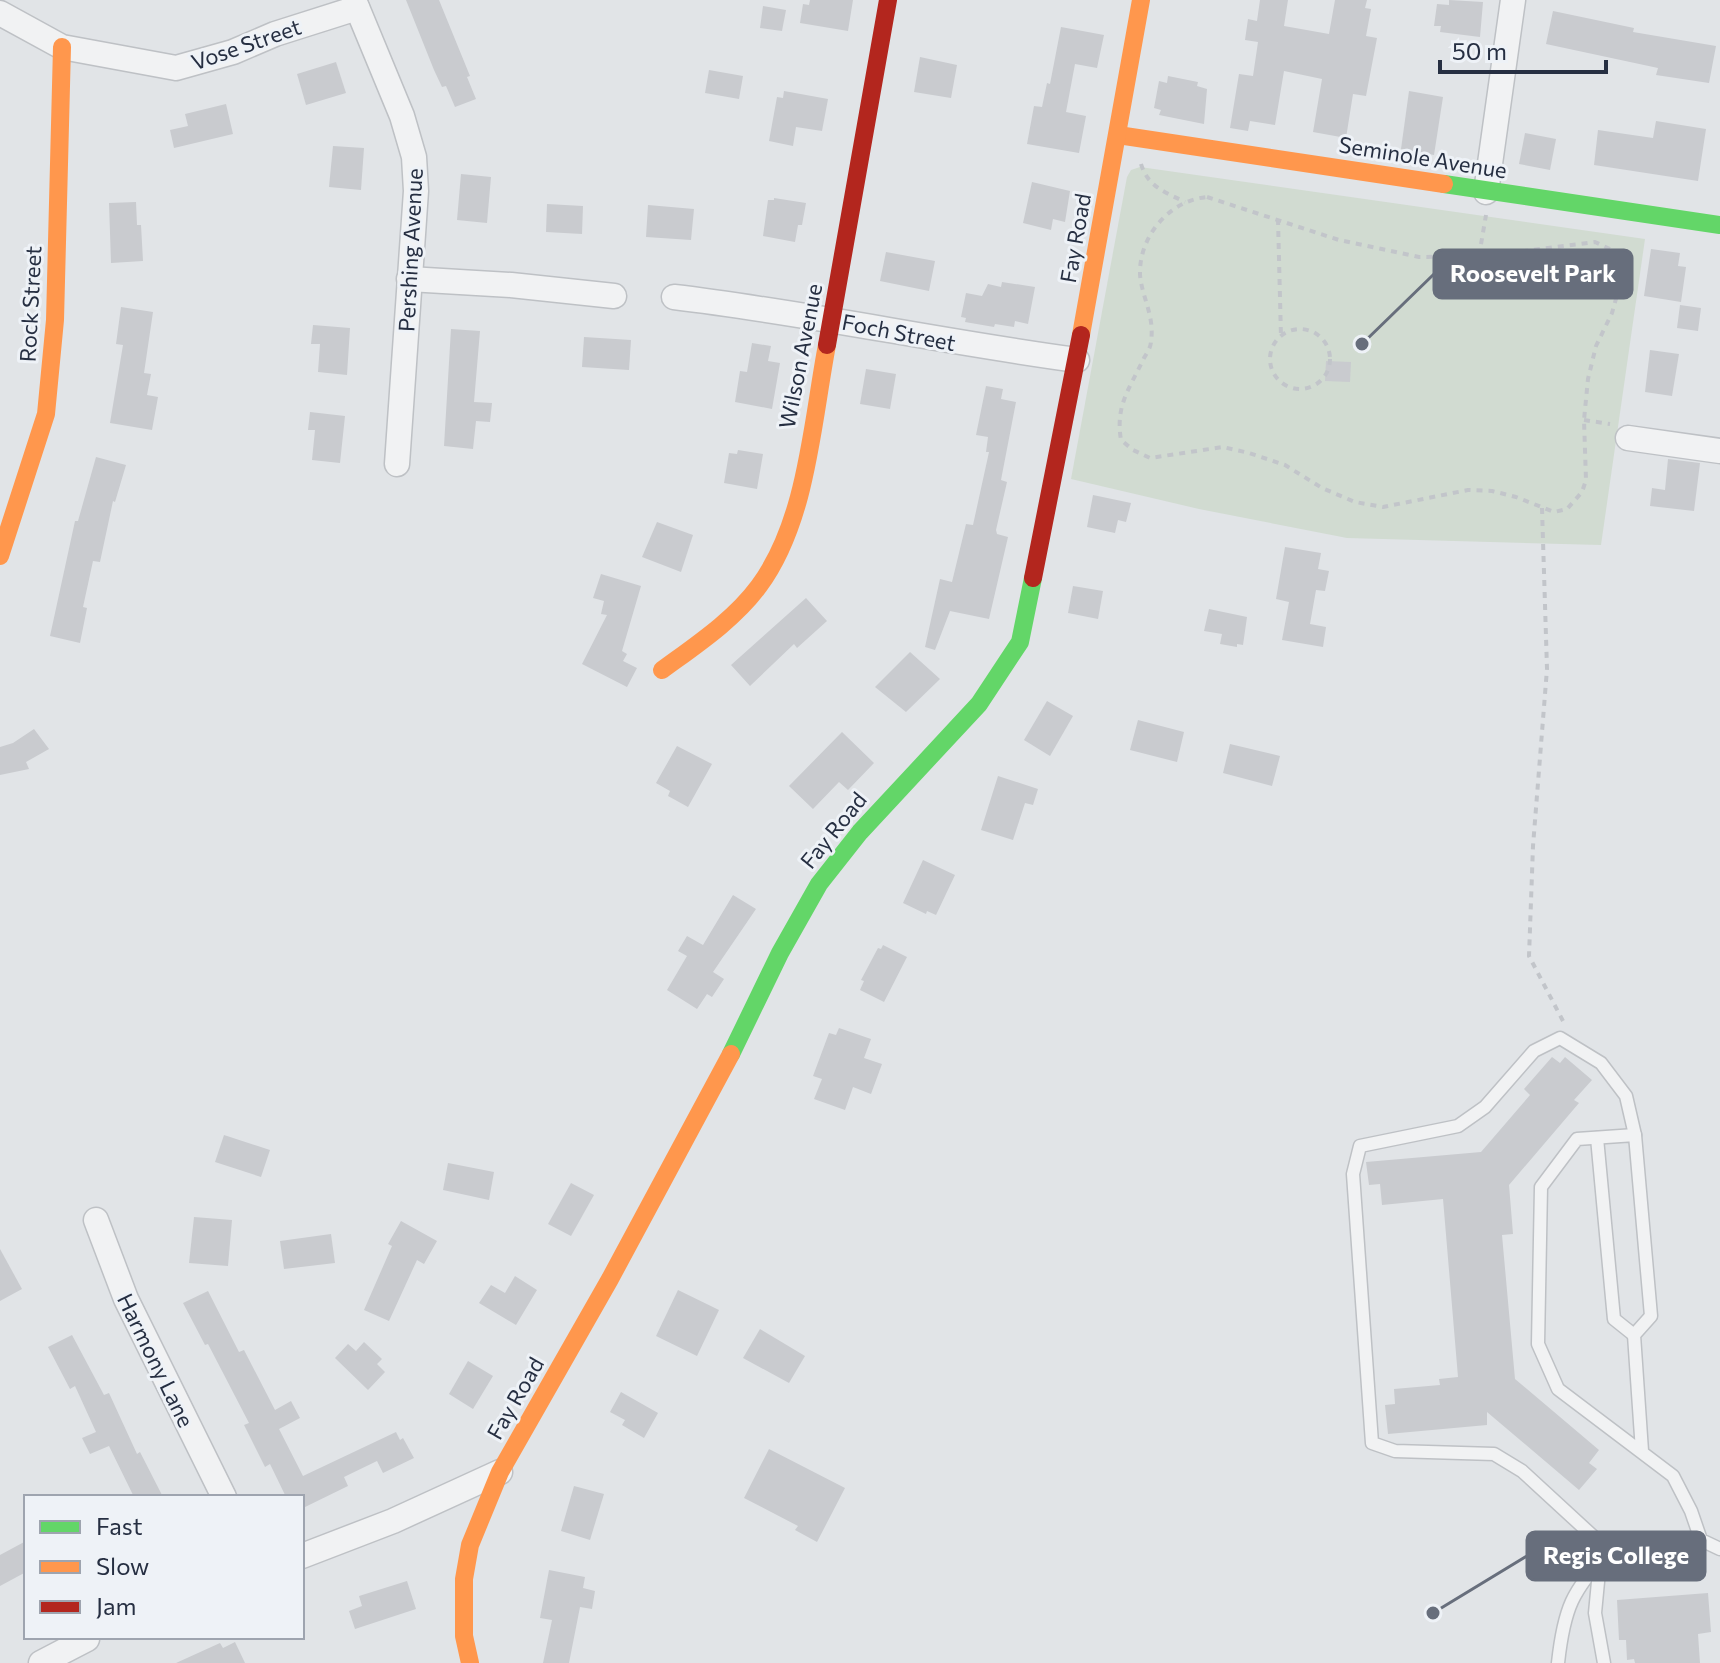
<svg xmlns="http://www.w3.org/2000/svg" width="1720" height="1663" font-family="Commissioner,sans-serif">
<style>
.green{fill:#d1dbd1}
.building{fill:#c9cbcf}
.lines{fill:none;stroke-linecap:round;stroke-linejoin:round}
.lane-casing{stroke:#bec1c5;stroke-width:15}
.street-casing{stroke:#bec1c5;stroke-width:27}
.path{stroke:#c2c5ca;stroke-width:4;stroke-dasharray:6 6;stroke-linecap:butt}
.lane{stroke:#f1f2f3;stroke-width:12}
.street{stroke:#f1f2f3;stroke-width:24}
.fast{stroke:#63d668;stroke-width:18}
.slow{stroke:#ff974d;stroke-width:18}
.jam{stroke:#b3261e;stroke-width:18}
.labels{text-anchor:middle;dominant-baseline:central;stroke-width:6;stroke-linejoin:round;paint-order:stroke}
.street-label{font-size:22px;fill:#262f42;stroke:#eef2f7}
.leader{fill:none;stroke:#676e7c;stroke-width:3}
.callout-dot{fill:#676e7c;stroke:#eef2f7;stroke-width:3}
.callout{fill:#676e7c;stroke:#676e7c;stroke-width:3}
.callout-label{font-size:24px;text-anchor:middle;font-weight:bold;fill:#fff}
</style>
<rect width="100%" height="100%" fill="#e1e4e7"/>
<polygon class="green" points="1140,167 1645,239 1601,545 1347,538 1199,509 1071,479 1127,177 1131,170"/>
<g class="building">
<polygon points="406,0 439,0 470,76 467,77 476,99 455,107 446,86 442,87 434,70"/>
<polygon points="810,0 853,0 848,31 800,23 803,4 809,5"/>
<polygon points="1260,0 1288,0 1284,26 1329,34 1335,0 1367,0 1365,8 1371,9 1366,36 1377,38 1366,96 1353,94 1346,138 1313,132 1322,79 1284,71 1275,125 1250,121 1248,131 1230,128 1239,74 1253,76 1258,42 1245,40 1248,19 1257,21"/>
<polygon points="1449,0 1483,2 1480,37 1440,32 1441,26 1434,26 1437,4 1449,5"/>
<polygon points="763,6 786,10 782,31 760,28"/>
<polygon points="1553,11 1634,28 1633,32 1716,46 1709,83 1656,75 1658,68 1546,44"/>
<polygon points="1061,27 1104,35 1097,68 1075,64 1066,112 1086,116 1079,153 1027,144 1034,106 1042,107 1047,83 1050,84"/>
<polygon points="920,57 957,65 951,98 914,92"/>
<polygon points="336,62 346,93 306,105 297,74"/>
<polygon points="709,70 743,76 739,99 705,93"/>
<polygon points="1168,76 1198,82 1197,86 1207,89 1204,124 1159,115 1161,110 1154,108 1159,81 1167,83"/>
<polygon points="784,91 828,99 822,131 796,127 793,146 769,141 777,97 783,98"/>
<polygon points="1409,91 1443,97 1434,155 1401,149"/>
<polygon points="226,104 233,134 174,148 170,130 188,126 185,114"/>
<polygon points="1656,121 1706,129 1698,181 1594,165 1598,130 1653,138"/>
<polygon points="1525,133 1556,139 1550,170 1519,164"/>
<polygon points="333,146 364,148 361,190 329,187"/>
<polygon points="461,174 491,177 487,223 457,220"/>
<polygon points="1032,182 1070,191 1065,222 1053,219 1051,230 1023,223"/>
<polygon points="774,198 806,203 802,225 798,225 795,242 763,236 768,200 774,200"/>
<polygon points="136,202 137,225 141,225 143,261 111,263 109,203"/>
<polygon points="547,204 583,206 582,234 546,232"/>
<polygon points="648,205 694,209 691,240 646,237"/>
<polygon points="1651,249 1680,253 1678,266 1686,267 1681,302 1644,296"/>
<polygon points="886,252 935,261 929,291 880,281"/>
<polygon points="1002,282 1035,287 1028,324 1015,321 1014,327 995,324 994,327 965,322 966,318 961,317 966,293 982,296 988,284 1001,287"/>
<polygon points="1680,305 1701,308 1698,331 1677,328"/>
<polygon points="121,307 153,312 144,373 151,374 147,395 158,397 152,430 110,423 123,345 116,344"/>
<polygon points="313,325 350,328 347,375 318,372 320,344 311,344"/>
<polygon points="451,329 480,331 474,402 492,403 490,422 476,421 473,449 444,446"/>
<polygon points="584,337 631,340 629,370 582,367"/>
<polygon points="752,343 771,346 768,361 780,363 772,409 735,402 740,371 747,372"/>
<polygon points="1650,350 1679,354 1672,396 1645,392"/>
<polygon points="1326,361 1351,362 1350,382 1325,381"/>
<polygon points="866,369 896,374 890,409 860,404"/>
<polygon points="986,386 1003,389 1001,399 1016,402 1001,480 1007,482 996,530 997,534 1008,537 989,619 950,611 935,650 925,647 940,579 952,582 966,524 973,525 989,452 986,452 988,437 976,435"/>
<polygon points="310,412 345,416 340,463 312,460 315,430 308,430"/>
<polygon points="738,450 763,454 757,489 724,483 729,453 737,454"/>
<polygon points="96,457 126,465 115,502 113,501 100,562 93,561 83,607 87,608 80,643 50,636 75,521 78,521"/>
<polygon points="1668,459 1700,463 1694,511 1650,506 1652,488 1665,490"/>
<polygon points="1093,495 1131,503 1126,522 1118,520 1115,533 1087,527"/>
<polygon points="657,522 693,535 681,572 642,557"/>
<polygon points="1285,547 1321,553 1318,569 1329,571 1325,591 1316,590 1310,624 1326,627 1323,647 1282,640 1289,602 1276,599"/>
<polygon points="601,574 641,586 622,651 627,654 623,661 637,668 627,687 582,664 607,615 601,614 604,601 593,598"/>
<polygon points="1073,586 1103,591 1098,619 1068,613"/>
<polygon points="806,598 827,621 797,648 794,644 750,686 731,665"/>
<polygon points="1209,609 1247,617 1243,645 1237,644 1237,647 1220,644 1222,634 1204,631"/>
<polygon points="910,652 940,679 906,712 875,687"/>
<polygon points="1047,701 1073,716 1050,756 1024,740"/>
<polygon points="1138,720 1184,732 1177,762 1130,750"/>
<polygon points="34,729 49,749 26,762 29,769 0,775 0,747 13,743"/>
<polygon points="842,732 874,763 848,790 839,782 813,809 789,786"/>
<polygon points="1230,744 1280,756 1272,786 1223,773"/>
<polygon points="677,746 712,764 688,807 668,796 670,791 656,783"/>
<polygon points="998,776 1038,789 1033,805 1025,803 1013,840 981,830"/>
<polygon points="923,860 955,875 936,915 927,911 926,914 903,903"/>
<polygon points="733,895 756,909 713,972 724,979 712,997 707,994 697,1009 667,990 687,956 678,951 687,936 703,945"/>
<polygon points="883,945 907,957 884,1002 860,990 864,981 861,980 878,948 881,949"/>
<polygon points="839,1028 871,1039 864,1058 882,1064 871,1094 853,1087 845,1110 814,1099 822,1079 813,1076 829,1033 836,1035"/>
<polygon points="1552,1057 1560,1063 1565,1057 1592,1080 1574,1100 1579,1103 1509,1185 1513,1234 1502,1235 1515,1379 1599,1450 1589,1463 1597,1469 1579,1490 1487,1412 1487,1425 1388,1434 1385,1405 1395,1404 1394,1389 1440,1385 1439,1379 1458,1377 1443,1199 1382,1205 1380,1184 1369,1185 1366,1162 1481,1152 1530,1095 1524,1089"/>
<polygon points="224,1135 270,1150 261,1177 215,1162"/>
<polygon points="448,1163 494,1172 489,1200 443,1190"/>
<polygon points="571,1183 594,1195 571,1236 548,1224"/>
<polygon points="194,1217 232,1220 228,1266 189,1263"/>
<polygon points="401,1221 437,1241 424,1264 417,1260 389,1321 364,1310 392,1246 388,1244"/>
<polygon points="331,1234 335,1263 284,1269 280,1241"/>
<polygon points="0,1249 22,1289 0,1301"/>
<polygon points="515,1276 537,1290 516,1325 479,1303 491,1285 505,1293"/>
<polygon points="678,1290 719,1310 697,1356 656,1336"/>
<polygon points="208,1291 239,1352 244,1350 275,1410 291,1401 300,1418 279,1429 303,1476 396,1432 400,1440 403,1438 414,1458 383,1473 377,1461 344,1477 348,1486 303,1508 302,1497 286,1497 270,1464 265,1467 244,1425 249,1423 208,1344 205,1345 183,1303"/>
<polygon points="760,1329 805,1356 789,1383 743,1358"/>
<polygon points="72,1335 104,1395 109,1393 137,1454 140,1452 163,1497 134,1497 109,1446 90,1454 82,1438 96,1432 75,1386 70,1389 48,1347"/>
<polygon points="364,1342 382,1359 377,1364 385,1372 368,1390 335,1358 348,1344 356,1351"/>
<polygon points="468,1361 493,1376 473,1409 449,1394"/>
<polygon points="621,1392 658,1413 644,1438 622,1425 625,1420 610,1412"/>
<polygon points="769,1449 845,1488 817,1542 795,1530 798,1526 744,1498"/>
<polygon points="574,1486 604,1494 590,1540 561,1531"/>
<polygon points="26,1541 26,1572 0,1586 0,1555"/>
<polygon points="549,1570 585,1577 583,1588 595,1591 592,1609 580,1607 569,1663 543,1663 552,1620 540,1618"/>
<polygon points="407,1581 416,1609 355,1629 349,1611 362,1606 359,1596"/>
<polygon points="1708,1593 1711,1632 1698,1634 1700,1663 1635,1663 1634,1659 1627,1660 1626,1640 1619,1640 1617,1600"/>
<polygon points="235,1642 245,1663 176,1663 220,1643 223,1648"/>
</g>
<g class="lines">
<defs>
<g id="lane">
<polyline points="1635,1135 1626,1096 1601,1063 1560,1038 1534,1051 1485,1107 1458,1126 1360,1146 1353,1174 1372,1443 1395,1451 1494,1454 1522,1471 1609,1551 1701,1540"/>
<polyline points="1597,1138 1614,1319 1634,1335"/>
<polyline points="1642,1451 1634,1335 1651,1316 1635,1135 1577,1139 1541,1187 1538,1344 1558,1389 1673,1476 1691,1511 1701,1540 1720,1549"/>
<polyline points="1600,1561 1595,1613 1604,1663"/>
<path d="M1558 1663C1564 1608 1572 1591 1609 1551"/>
</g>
<g id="street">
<polyline points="354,0 402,116 414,157 416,191 397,464"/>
<polyline points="0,13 62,47 176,68 233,52 275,34 357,8"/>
<polyline points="1486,192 1513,0"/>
<polyline points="409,279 511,285 614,296"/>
<path d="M674 297C809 313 942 342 1077 360"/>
<polyline points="1628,438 1720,451"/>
<polyline points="96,1220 126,1299 224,1497"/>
<polyline points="302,1556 393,1521 500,1472"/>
<polyline points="41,1663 87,1639"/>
</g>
</defs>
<use href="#lane" class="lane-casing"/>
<use href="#street" class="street-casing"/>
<g class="path">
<path d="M1141 164C1148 187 1165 192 1185 202"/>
<path d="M1207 197 1339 240 1419 257 1486 256 1595 242 1616 252 1623 274 1612 313 1596 346 1588 379 1584 420 1586 480 1582 492 1567 509 1554 512 1516 497 1492 491 1468 490 1383 507 1355 502 1322 488 1285 465 1249 453 1223 447 1150 458 1133 450 1121 440C1115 405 1130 388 1144 358 1147 353 1151 347 1151 341 1155 316 1141 295 1140 274 1139 236 1170 200 1207 197Z"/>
<polyline points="1278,219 1281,337"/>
<polyline points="1479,256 1486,215"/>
<circle cx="1300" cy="359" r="30"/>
<polyline points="1584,420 1610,424"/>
<polyline points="1542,508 1547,669 1533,846 1529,956 1563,1021"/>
</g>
<use href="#lane" class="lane"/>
<use href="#street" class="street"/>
<g class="fast">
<polyline points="1444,184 1720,225"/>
<polyline points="731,1054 780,953 819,884 860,832 979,704 1020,642 1033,578"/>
</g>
<g class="slow">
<polyline points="1118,135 1444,184"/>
<polyline points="1081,335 1141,0"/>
<polyline points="0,556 46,414 55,320 62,47"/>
<path d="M662 670C696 645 734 620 759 586 807 521 812 423 827 345"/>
<polyline points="470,1663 464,1636 464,1579 470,1545 500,1472 610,1279 731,1054"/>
</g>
<g class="jam">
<polyline points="827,345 888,0"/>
<polyline points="1033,578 1081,335"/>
</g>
</g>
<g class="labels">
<g class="street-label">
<text transform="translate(246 44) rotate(-19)">Vose Street</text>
<text transform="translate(1423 157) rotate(9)">Seminole Avenue</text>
<text transform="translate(1075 238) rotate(-80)">Fay Road</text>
<text transform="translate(410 250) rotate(-87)">Pershing Avenue</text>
<text transform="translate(30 304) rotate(-87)">Rock Street</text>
<text transform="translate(899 332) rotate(11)">Foch Street</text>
<text transform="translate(800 356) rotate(-79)">Wilson Avenue</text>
<text transform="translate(833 830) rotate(-51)">Fay Road</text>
<text transform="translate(156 1360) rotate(64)">Harmony Lane</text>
<text transform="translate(515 1398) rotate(-60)">Fay Road</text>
</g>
</g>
<path class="leader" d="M1362 344L1434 274M1433 1613L1527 1556"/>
<g class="callout-dot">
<circle cx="1362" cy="344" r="8"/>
<circle cx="1433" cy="1613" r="8"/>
</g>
<g class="callout">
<rect x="1434" y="250" width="198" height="48" rx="8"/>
<rect x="1527" y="1532" width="178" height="48" rx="8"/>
</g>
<g class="callout-label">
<text x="1533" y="282">Roosevelt Park</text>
<text x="1616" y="1564">Regis College</text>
</g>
<rect x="24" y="1495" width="280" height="144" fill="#eef2f7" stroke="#9ea4af" stroke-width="2"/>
<rect x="40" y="1521" width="40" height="12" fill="#63d668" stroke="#9ea4af" stroke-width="2"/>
<text x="96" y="1535" font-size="24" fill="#262f42">Fast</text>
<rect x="40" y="1561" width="40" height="12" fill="#ff974d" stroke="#9ea4af" stroke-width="2"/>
<text x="96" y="1575" font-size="24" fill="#262f42">Slow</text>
<rect x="40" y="1601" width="40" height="12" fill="#b3261e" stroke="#9ea4af" stroke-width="2"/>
<text x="96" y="1615" font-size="24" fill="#262f42">Jam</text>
<path d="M1440 60v12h166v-12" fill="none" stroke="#262f42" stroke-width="4"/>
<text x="1452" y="60" font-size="24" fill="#262f42" stroke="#eef2f7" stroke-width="6" paint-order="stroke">50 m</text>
</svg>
